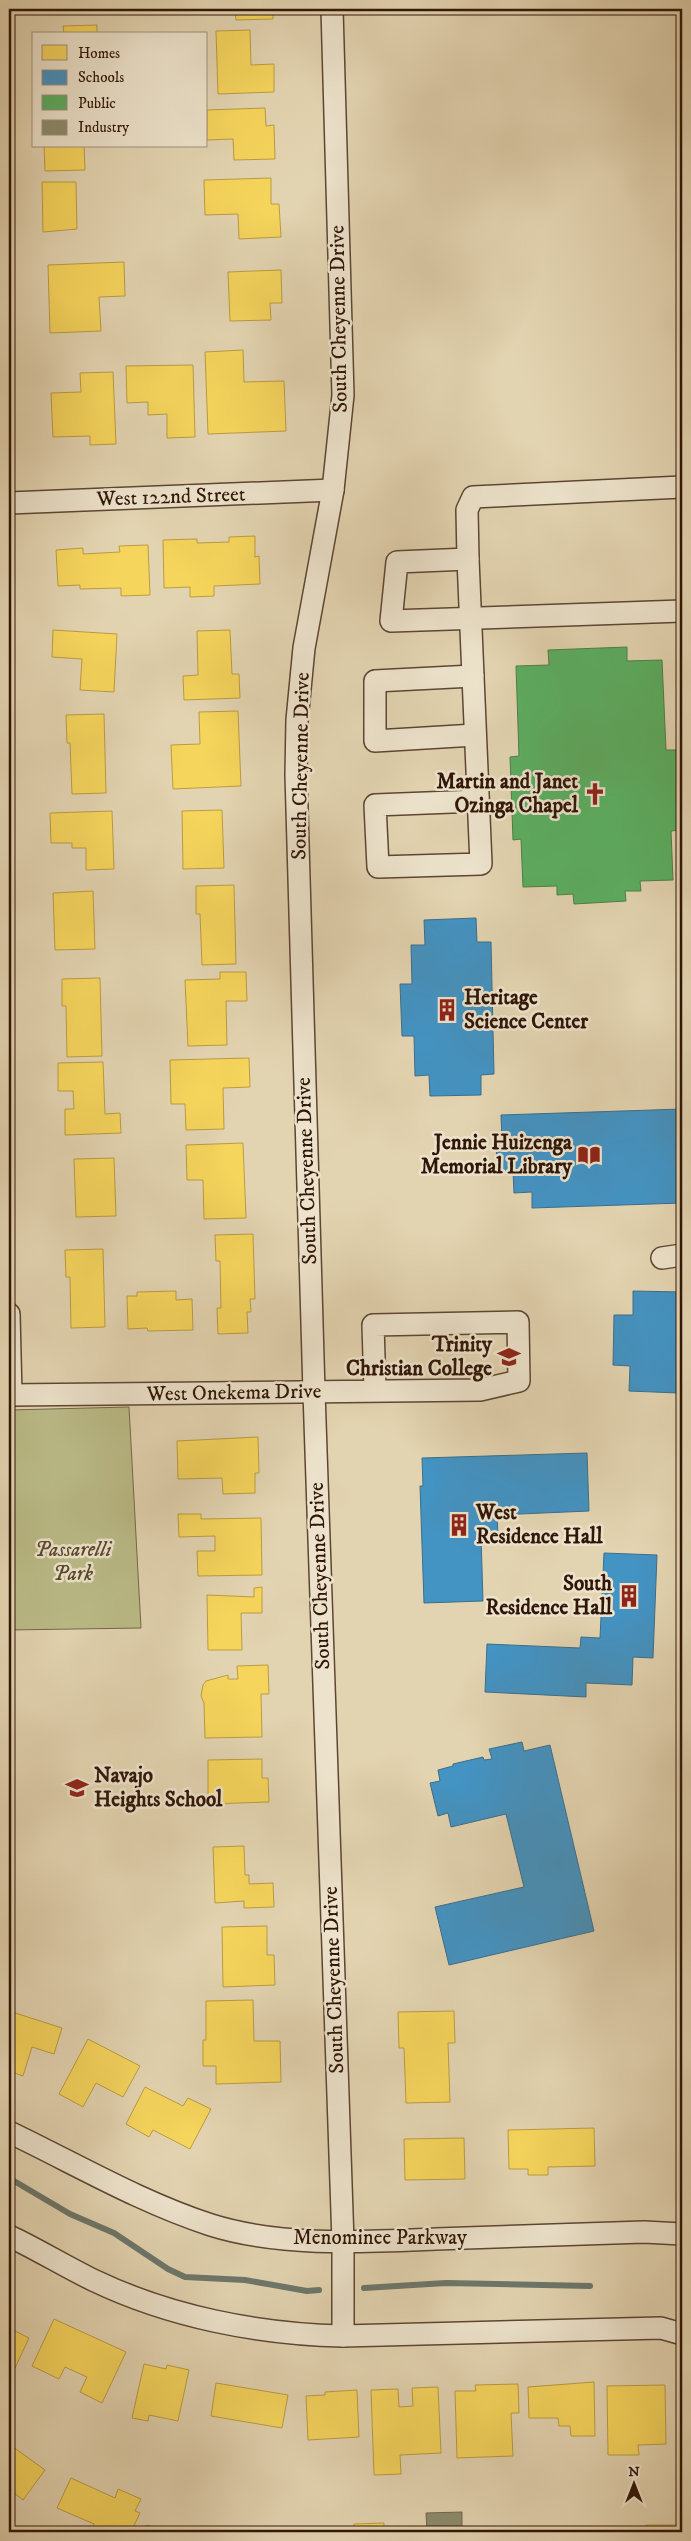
<svg xmlns="http://www.w3.org/2000/svg" width="691" height="2541" font-family="'IM FELL DW Pica',serif">
<style>
.green{fill:#babb87;stroke:#756848}
.homes{fill:#f6d55c;stroke:#bb9c43}
.schools{fill:#4393c3;stroke:#3d6e8b}
.public{fill:#5aae61;stroke:#4d8046}
.industry{fill:#8c8c6e;stroke:#70694f}
.lines{fill:none;stroke-linecap:round;stroke-linejoin:round}
.stream{stroke:#6d776c;stroke-width:6}
.minor-casing{stroke:#5d4632;stroke-width:24}
.minor{stroke:#ede3cc;stroke-width:21}
.labels{text-anchor:middle;dominant-baseline:central;stroke-width:5;stroke-linejoin:round;paint-order:stroke}
.street-label{font-size:21px;fill:#301608;stroke:#ede3cc}
.poi-label{font-size:21px;font-weight:bold;fill:#301608;stroke:#ede3cc;text-anchor:end}
.park-label{font-size:21px;font-style:italic;fill:#59482e;stroke:#ede3cc}
</style>
<rect width="100%" height="100%" fill="#e3d4b1"/>
<filter id="stains"><feTurbulence type="fractalNoise" baseFrequency=".004" numOctaves="4"/><feColorMatrix values="0 0 0 0 .2 0 0 0 0 .09 0 0 0 0 .02 0 0 0 .5 -.17"/></filter>
<radialGradient id="worn" r=".72"><stop offset=".6" stop-color="#630" stop-opacity="0"/><stop offset="1" stop-color="#630" stop-opacity=".3"/></radialGradient>
<polygon class="green" points="129,1407 141,1628 9,1630 9,1410"/>
<g class="homes">
<polygon points="211,9 273,9 273,19 236,20 235,10"/>
<polygon points="97,25 97,34 64,34 63,26"/>
<polygon points="250,30 251,65 274,64 274,92 218,94 216,31"/>
<polygon points="265,108 266,126 274,125 275,159 234,160 233,139 207,140 207,110"/>
<polygon points="44,146 84,146 85,170 45,171"/>
<polygon points="271,178 271,204 279,204 281,237 239,239 238,214 205,215 204,180"/>
<polygon points="42,182 76,182 77,229 43,232"/>
<polygon points="124,262 125,296 99,297 101,331 50,333 48,265"/>
<polygon points="281,270 282,303 270,303 271,320 230,321 228,272"/>
<polygon points="243,350 244,382 284,381 286,431 208,434 205,352"/>
<polygon points="193,365 195,437 167,438 167,414 148,415 148,402 127,403 126,366"/>
<polygon points="113,372 116,444 90,445 90,436 53,437 51,393 81,392 80,373"/>
<polygon points="255,536 255,557 259,556 260,584 214,586 214,596 190,597 190,587 164,588 163,540 197,539 197,543 229,542 229,537"/>
<polygon points="148,545 150,595 121,596 121,588 80,589 80,585 58,586 56,550 83,548 83,554 120,552 119,546"/>
<polygon points="53,630 117,634 114,692 80,690 82,659 52,657"/>
<polygon points="230,630 232,674 239,674 240,698 184,700 183,676 198,675 197,631"/>
<polygon points="238,711 241,786 173,789 171,745 200,744 199,712"/>
<polygon points="104,714 106,793 72,794 70,743 67,743 66,715"/>
<polygon points="222,810 224,868 183,869 182,811"/>
<polygon points="112,811 114,869 86,870 86,848 72,848 72,843 51,843 50,813"/>
<polygon points="234,885 236,964 202,965 200,914 196,914 196,886"/>
<polygon points="93,891 95,949 55,950 53,893"/>
<polygon points="220,972 246,972 247,1001 226,1001 227,1045 188,1046 185,980 220,979"/>
<polygon points="100,978 102,1056 67,1057 66,1006 62,1006 62,979"/>
<polygon points="249,1058 250,1087 223,1088 224,1129 186,1130 185,1104 171,1104 170,1060"/>
<polygon points="103,1062 105,1114 120,1113 121,1133 65,1135 65,1109 74,1109 73,1091 58,1091 58,1063"/>
<polygon points="243,1143 246,1218 204,1219 203,1180 187,1180 186,1145"/>
<polygon points="114,1158 116,1216 76,1217 74,1159"/>
<polygon points="253,1234 255,1299 250,1299 251,1312 247,1312 248,1333 218,1334 217,1308 221,1308 220,1261 216,1261 215,1235"/>
<polygon points="103,1249 105,1327 71,1328 70,1277 66,1277 65,1250"/>
<polygon points="176,1291 176,1300 192,1299 193,1330 148,1331 147,1328 128,1329 127,1296 137,1296 137,1292"/>
<polygon points="258,1437 259,1473 255,1473 255,1493 223,1494 222,1478 178,1479 177,1441"/>
<polygon points="178,1514 201,1514 201,1519 261,1518 262,1575 198,1576 197,1551 215,1551 215,1536 179,1537"/>
<polygon points="262,1587 262,1613 241,1613 242,1650 208,1650 207,1595 254,1597 254,1588"/>
<polygon points="268,1665 269,1694 261,1694 262,1737 205,1738 204,1703 201,1696 203,1685 206,1681 228,1675 228,1679 238,1679 237,1666"/>
<polygon points="262,1759 262,1778 268,1778 269,1802 208,1804 208,1760"/>
<polygon points="244,1846 245,1875 249,1875 249,1884 273,1883 274,1907 244,1908 244,1901 215,1903 213,1847"/>
<polygon points="267,1926 267,1955 274,1955 275,1985 223,1987 222,1927"/>
<polygon points="253,2000 254,2041 280,2041 281,2082 216,2084 216,2066 203,2066 203,2040 206,2040 206,2001"/>
<polygon points="9,2011 62,2028 54,2054 32,2047 23,2076 9,2071"/>
<polygon points="454,2011 455,2043 448,2043 450,2102 406,2103 404,2048 399,2048 398,2012"/>
<polygon points="88,2039 140,2066 123,2097 96,2083 83,2107 59,2094"/>
<polygon points="145,2087 183,2106 188,2098 211,2109 190,2149 153,2130 149,2137 126,2124"/>
<polygon points="594,2128 595,2166 548,2167 548,2175 528,2175 528,2169 509,2169 508,2130"/>
<polygon points="464,2138 465,2179 405,2180 404,2139"/>
<polygon points="54,2319 126,2352 102,2403 80,2392 87,2377 65,2367 59,2379 32,2366"/>
<polygon points="9,2328 29,2338 15,2368 9,2365"/>
<polygon points="144,2364 166,2369 167,2365 189,2370 178,2421 149,2415 148,2421 132,2418"/>
<polygon points="594,2382 595,2436 571,2436 570,2426 559,2426 558,2418 529,2418 528,2387"/>
<polygon points="216,2383 288,2395 282,2428 211,2416"/>
<polygon points="518,2384 519,2413 511,2413 513,2456 457,2458 455,2391 476,2391 475,2385"/>
<polygon points="665,2385 666,2444 638,2445 639,2455 608,2455 607,2386"/>
<polygon points="438,2387 441,2453 400,2455 401,2474 374,2475 371,2390 398,2389 399,2407 413,2406 412,2388"/>
<polygon points="357,2390 359,2437 308,2440 306,2396 325,2395 325,2392"/>
<polygon points="9,2444 45,2470 23,2500 9,2489"/>
<polygon points="71,2478 115,2498 118,2489 141,2499 135,2511 140,2513 131,2532 91,2532 94,2524 57,2508"/>
<polygon points="384,2523 384,2532 354,2532 354,2524"/>
<polygon points="147,2525 167,2532 144,2532"/>
<polygon points="646,2525 682,2525 682,2532 647,2532"/>
</g>
<g class="schools">
<polygon points="476,918 477,942 491,942 494,1074 481,1075 481,1095 430,1096 429,1075 415,1076 414,1036 402,1036 400,984 412,984 411,945 425,945 424,920"/>
<polygon points="682,1109 682,1203 532,1208 532,1192 514,1193 513,1171 497,1171 496,1139 502,1139 501,1115"/>
<polygon points="633,1291 681,1292 678,1393 629,1391 630,1366 613,1365 614,1315 633,1315"/>
<polygon points="587,1453 589,1511 497,1515 498,1535 481,1536 483,1601 424,1603 420,1486 423,1486 422,1458"/>
<polygon points="604,1553 657,1555 653,1658 633,1657 632,1685 586,1683 586,1697 485,1692 487,1644 580,1648 581,1637 600,1638"/>
<polygon points="522,1742 524,1751 550,1745 594,1931 449,1965 435,1907 524,1887 506,1814 451,1827 448,1813 438,1816 430,1783 440,1781 438,1770 453,1766 453,1764 483,1757 484,1760 492,1759 489,1749"/>
</g>
<polygon class="public" points="627,647 627,661 662,660 666,750 677,750 680,830 671,831 673,880 640,881 641,891 625,891 626,901 574,904 573,894 557,895 557,886 523,887 521,839 513,840 510,757 519,756 516,666 549,665 548,650"/>
<polygon class="industry" points="462,2512 462,2532 427,2532 426,2513"/>
<g class="lines">
<g class="stream">
<polyline points="9,2178 70,2214 114,2233 168,2269 185,2277 245,2280 307,2291 319,2290"/>
<polyline points="364,2288 446,2283 590,2286"/>
</g>
<defs>
<g id="minor">
<polyline points="332,9 343,395 333,490 304,648 297,720 296,775 314,1392 343,2242 343,2336"/>
<polyline points="682,487 473,497 467,510 468,559 397,562 391,621 682,611"/>
<polyline points="9,503 333,490"/>
<polyline points="468,559 481,864 378,867 375,805 478,801"/>
<polyline points="473,676 375,681 375,741 475,735"/>
<polyline points="662,1258 682,1255"/>
<polyline points="9,1314 11,1395"/>
<polyline points="9,1395 480,1390 519,1381 518,1322 373,1325 375,1390"/>
<path d="M9 2132C76 2164 140 2202 211 2225 281 2247 364 2242 436 2239 506 2237 575 2234 644 2232L682 2234"/>
<path d="M9 2236C37 2249 64 2266 93 2280 170 2317 258 2334 343 2336L661 2328 682 2334"/>
</g>
</defs>
<use href="#minor" class="minor-casing"/>
<use href="#minor" class="minor"/>
</g>
<defs>
<symbol id="church-bare" viewBox="-9 -9 18 18"><path d="M-1.2-6h2.4v3.5h3.3v2.4h-3.3V6h-2.4V-.1h-3.3v-2.4h3.3Z" fill="#8f2418" stroke="#ede3cc" stroke-width="2.5" paint-order="stroke"/></symbol>
<symbol id="building-bare" viewBox="-9 -9 18 18"><path d="M-4-6H4V6H1V3H-1V6H-4ZM-2.5-4.3h1.7v1.8h-1.7ZM.8-4.3h1.7v1.8H.8ZM-2.5-1h1.7V.8h-1.7ZM.8-1h1.7V.8H.8Z" fill="#8f2418" stroke="#ede3cc" stroke-width="2.5" paint-order="stroke"/></symbol>
<symbol id="library-bare" viewBox="-9 -9 18 18"><path d="M-6-4Q-3-5.5-.7-3.5V5Q-3 3-6 4ZM6-4Q3-5.5 .7-3.5V5Q3 3 6 4Z" fill="#8f2418" stroke="#ede3cc" stroke-width="2.5" paint-order="stroke"/></symbol>
<symbol id="university-bare" viewBox="-9 -9 18 18"><path d="M0-5L7-2L0 1L-7-2ZM-4 1L0 2.5L4 1V4Q0 6-4 4Z" fill="#8f2418" stroke="#ede3cc" stroke-width="2.5" paint-order="stroke"/></symbol>
<symbol id="school-bare" viewBox="-9 -9 18 18"><path d="M0-5L7-2L0 1L-7-2ZM-4 1L0 2.5L4 1V4Q0 6-4 4Z" fill="#8f2418" stroke="#ede3cc" stroke-width="2.5" paint-order="stroke"/></symbol>
</defs>
<g fill-rule="evenodd">
<use href="#church-bare" x="579" y="778" width="32" height="32"/>
<use href="#building-bare" x="431" y="994" width="32" height="32"/>
<use href="#library-bare" x="573" y="1139" width="32" height="32"/>
<use href="#university-bare" x="493" y="1341" width="32" height="32"/>
<use href="#building-bare" x="443" y="1509" width="32" height="32"/>
<use href="#building-bare" x="613" y="1580" width="32" height="32"/>
<use href="#school-bare" x="61" y="1772" width="32" height="32"/>
</g>
<g class="labels">
<g class="street-label">
<text transform="translate(339 319) rotate(-91)">South Cheyenne Drive</text>
<text transform="translate(171 497) rotate(-2)">West 122nd Street</text>
<text transform="translate(301 766) rotate(-89)">South Cheyenne Drive</text>
<text transform="translate(307 1171) rotate(-92)">South Cheyenne Drive</text>
<text transform="translate(234 1393) rotate(-1)">West Onekema Drive</text>
<text transform="translate(320 1576) rotate(-92)">South Cheyenne Drive</text>
<text transform="translate(334 1980) rotate(-92)">South Cheyenne Drive</text>
<text x="380" y="2238">Menominee Parkway</text>
</g>
<g class="poi-label">
<text x="578" y="782">Martin and Janet<tspan x="578" dy="24">Ozinga Chapel</tspan></text>
<text x="464" y="998" text-anchor="start">Heritage<tspan x="464" dy="24">Science Center</tspan></text>
<text x="572" y="1143">Jennie Huizenga<tspan x="572" dy="24">Memorial Library</tspan></text>
<text x="492" y="1345">Trinity<tspan x="492" dy="24">Christian College</tspan></text>
<text x="476" y="1513" text-anchor="start">West<tspan x="476" dy="24">Residence Hall</tspan></text>
<text x="612" y="1584">South<tspan x="612" dy="24">Residence Hall</tspan></text>
<text x="94" y="1776" text-anchor="start">Navajo<tspan x="94" dy="24">Heights School</tspan></text>
</g>
<g class="park-label">
<text x="73" y="1550">Passarelli<tspan x="73" dy="24">Park</tspan></text>
</g>
</g>
<rect width="691" height="2541" fill="none" stroke="#e3d4b1" stroke-width="30"/>
<rect x="10" y="10" width="671" height="2521" fill="none" stroke="#301608" stroke-width="2.5"/>
<rect x="15" y="15" width="661" height="2511" fill="none" stroke="#301608"/>
<rect x="32" y="32" width="175" height="115" fill="#ede3cc" stroke="#a1917e"/>
<rect x="42" y="45" width="25" height="15" fill="#f6d55c" stroke="#a1917e"/>
<text x="78" y="58" font-size="15" fill="#301608">Homes</text>
<rect x="42" y="70" width="25" height="15" fill="#4393c3" stroke="#a1917e"/>
<text x="78" y="82" font-size="15" fill="#301608">Schools</text>
<rect x="42" y="95" width="25" height="15" fill="#5aae61" stroke="#a1917e"/>
<text x="78" y="108" font-size="15" fill="#301608">Public</text>
<rect x="42" y="120" width="25" height="15" fill="#8c8c6e" stroke="#a1917e"/>
<text x="78" y="132" font-size="15" fill="#301608">Industry</text>
<g transform="translate(634 2484)" stroke="#ede3cc" stroke-width="4" paint-order="stroke">
<path d="M0-4L9 19L0 12L-9 19Z" fill="#301608"/>
<text y="-8" font-size="14" font-weight="bold" text-anchor="middle" fill="#301608">N</text>
</g>
<rect width="100%" height="100%" filter="url(#stains)"/>
<rect width="100%" height="100%" fill="url(#worn)"/>
</svg>
